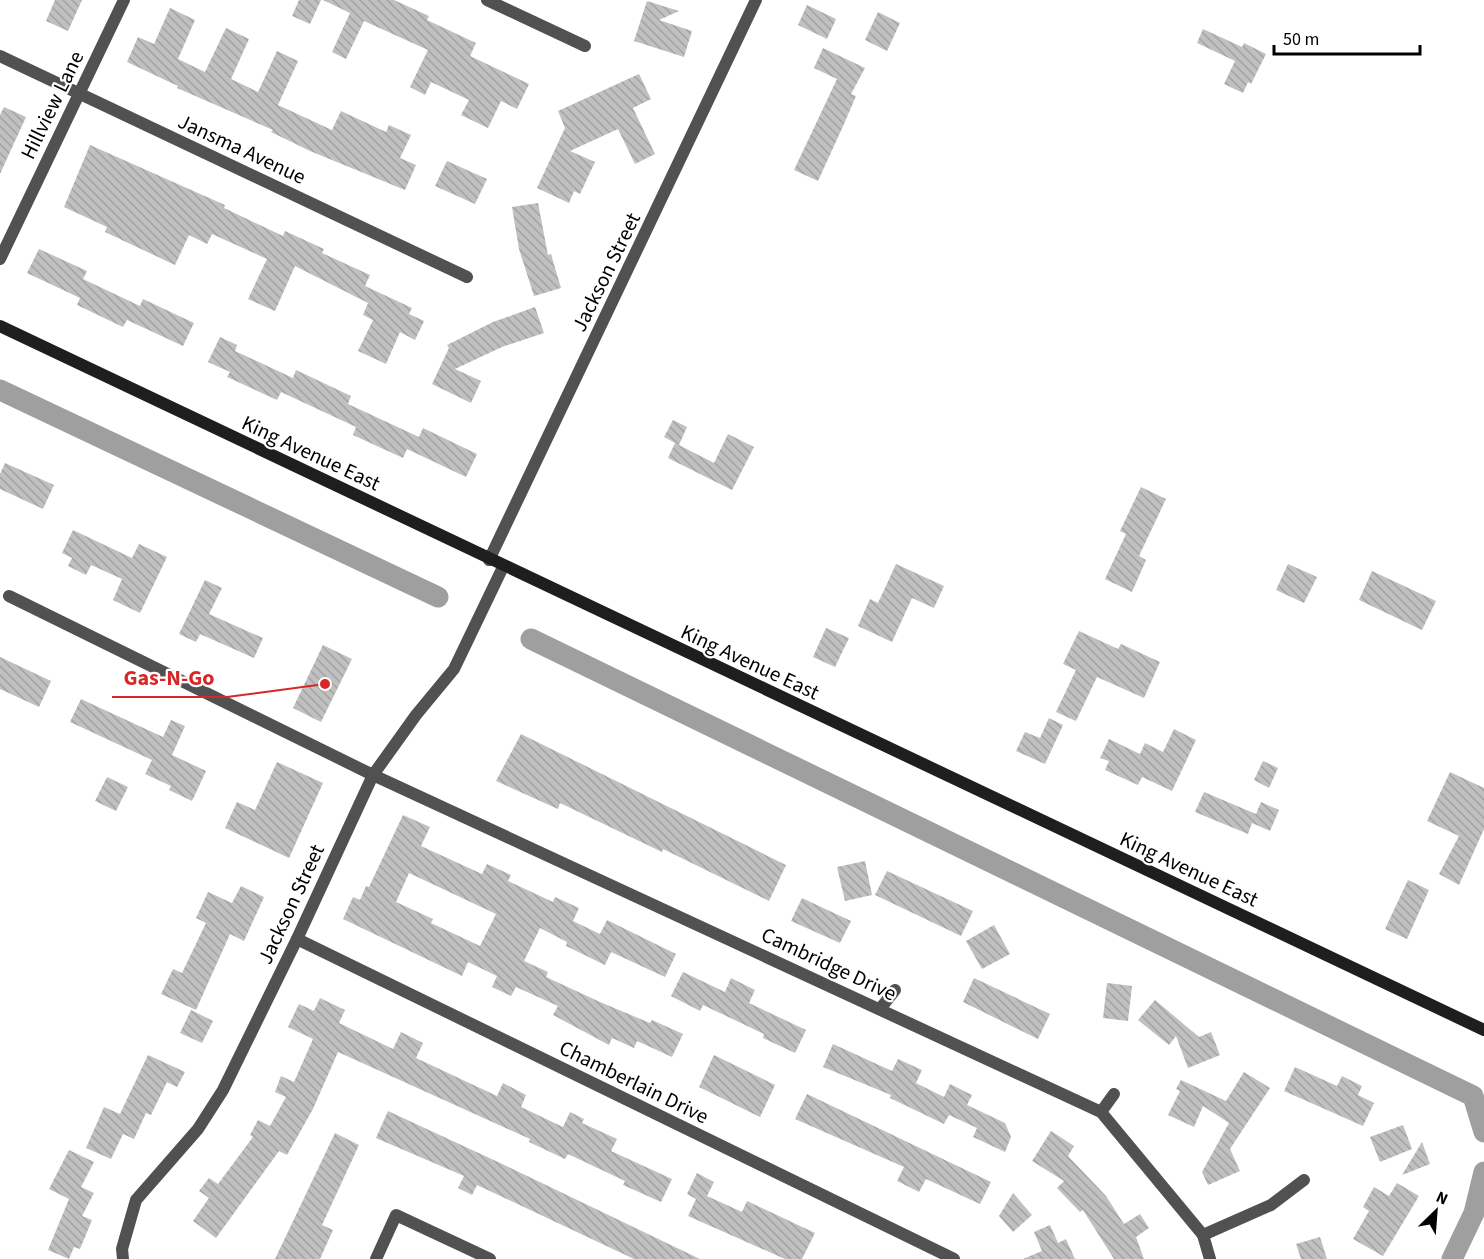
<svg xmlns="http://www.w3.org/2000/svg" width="1484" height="1259" font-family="'Source Sans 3',sans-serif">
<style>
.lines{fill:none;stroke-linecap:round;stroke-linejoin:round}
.canal{stroke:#9f9f9f;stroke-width:21}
.building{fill:url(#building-back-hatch);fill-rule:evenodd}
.minor{stroke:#515151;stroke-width:12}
.tertiary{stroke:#515151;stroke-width:12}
.secondary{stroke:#1e1e1e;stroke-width:12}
.labels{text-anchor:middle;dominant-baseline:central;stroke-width:4.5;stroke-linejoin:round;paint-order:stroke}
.street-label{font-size:21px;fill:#000;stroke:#fff}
.leader{fill:none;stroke:#d62828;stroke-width:2}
.callout-dot{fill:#d62828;stroke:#fff;stroke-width:2}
.callout-label{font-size:22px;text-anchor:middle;font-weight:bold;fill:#d62828;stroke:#fff;stroke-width:4.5;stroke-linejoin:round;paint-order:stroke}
</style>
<defs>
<pattern id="building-back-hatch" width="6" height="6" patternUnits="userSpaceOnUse" patternTransform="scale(1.5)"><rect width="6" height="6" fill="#c0c0c0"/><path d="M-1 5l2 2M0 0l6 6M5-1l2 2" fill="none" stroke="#a3a3a3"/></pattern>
</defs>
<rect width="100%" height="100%" fill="#fff"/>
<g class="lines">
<g class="canal">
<polyline points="0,390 438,597"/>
<polyline points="531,639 1473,1096 1484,1132"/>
<polyline points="1452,1259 1474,1213 1484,1172"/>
</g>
</g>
<g class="building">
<polygon points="55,0 82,0 68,31 46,21"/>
<polygon points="299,0 321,0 310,24 292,16"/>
<polygon points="323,0 394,0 429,16 427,20 476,43 470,56 529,84 517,109 501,101 488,128 461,115 469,100 431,82 425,95 410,87 428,50 364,21 346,59 332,52 350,13"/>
<polygon points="647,1 679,11 659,20 692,31 684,57 634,41"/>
<polygon points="807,5 836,19 827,39 798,25"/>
<polygon points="170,8 195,20 178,59 205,72 226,28 249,39 231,79 258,92 277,51 298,61 278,105 332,130 341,111 386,132 389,125 411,135 400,158 416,165 405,190 310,151 271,132 273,130 177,88 178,86 127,62 138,37 154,44"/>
<polygon points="878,12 900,23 887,51 865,40"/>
<polygon points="1203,29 1242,47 1244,43 1266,54 1251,84 1248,82 1243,93 1224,84 1235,61 1197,43"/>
<polygon points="823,48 865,68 851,94 856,96 844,124 818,181 794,170 837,79 814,68"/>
<polygon points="639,74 651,99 633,108 655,154 635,164 618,129 570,151 595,162 580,194 574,191 569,203 537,188 565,128 558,111"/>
<polygon points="4,107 26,117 0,174 0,115"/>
<polygon points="90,145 225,205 224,208 283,236 285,231 324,249 322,253 370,275 365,286 412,308 409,314 424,321 415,340 400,332 386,364 358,351 373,320 363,315 368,303 295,266 275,311 248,299 267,259 212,234 207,244 189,235 175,265 105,232 107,227 64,207"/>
<polygon points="447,161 487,179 475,204 435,186"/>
<polygon points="538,203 548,255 551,254 561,288 534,296 519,249 512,207"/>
<polygon points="39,249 87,271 83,279 140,306 143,299 194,323 183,346 127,320 123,327 77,305 80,298 27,273"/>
<polygon points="535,307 544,333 502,347 455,369 481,381 471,403 432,384 449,348 447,345 493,322"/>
<polygon points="220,337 237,345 235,351 293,378 296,370 351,396 348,404 419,437 423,428 477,454 466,477 407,449 403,458 353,435 356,427 281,392 277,400 227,377 230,372 208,362"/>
<polygon points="673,420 687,427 679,445 664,437"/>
<polygon points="728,434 754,447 732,490 668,458 675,443 714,463"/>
<polygon points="5,463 54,485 43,509 0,489 0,474"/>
<polygon points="1141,487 1166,499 1139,556 1146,560 1132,592 1105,579 1126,534 1120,531"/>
<polygon points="73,530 132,558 139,544 167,557 140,613 113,600 122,579 91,565 86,575 68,566 72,558 62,553"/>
<polygon points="896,564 944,586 934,608 912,598 892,642 858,626 870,599 878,603"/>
<polygon points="1288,564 1317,577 1304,603 1276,590"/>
<polygon points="1372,571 1436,601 1422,630 1359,600"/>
<polygon points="205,580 222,588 209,614 263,638 254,658 200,634 196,642 179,634"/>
<polygon points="826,628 849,638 835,667 813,657"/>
<polygon points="1079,631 1118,649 1121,644 1160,662 1144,698 1097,677 1076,721 1056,712 1076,670 1063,664"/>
<polygon points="323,645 352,659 321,722 293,708"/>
<polygon points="0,657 51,681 39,707 0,689"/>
<polygon points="81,699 163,737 171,720 185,726 172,755 206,771 192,801 169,790 171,786 145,774 152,760 70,722"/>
<polygon points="1049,718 1063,725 1045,764 1016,751 1025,732 1040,738"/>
<polygon points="1174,729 1196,740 1172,791 1142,777 1138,785 1105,770 1109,761 1100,758 1109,739 1140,754 1145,743 1163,752"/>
<polygon points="521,734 786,865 769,901 663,849 662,852 560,803 558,809 496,781"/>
<polygon points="1263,761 1278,768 1269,788 1254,780"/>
<polygon points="277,762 323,783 289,858 225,828 237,802 255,810"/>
<polygon points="1450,772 1484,788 1484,829 1459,885 1439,874 1459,836 1427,821"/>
<polygon points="107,777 128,787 116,811 95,801"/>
<polygon points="1204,792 1256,814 1261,802 1279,810 1270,831 1252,823 1248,834 1195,812"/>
<path d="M403 815 430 827 421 846 482 874 487 864 511 875 508 881 553 902 555 897 579 908 573 921 600 934 607 920 676 954 665 977 611 952 605 965 566 946 567 942 540 928 524 961 548 972 546 977 600 1002 650 1023 652 1020 683 1034 672 1057 637 1041 634 1048 612 1038 609 1045 553 1015 558 1006 516 987 511 996 492 987 497 976 468 962 462 976 343 919 353 897 360 900 366 886 369 887ZM409 873 496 914 480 946 431 923 433 919 396 902Z"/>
<polygon points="865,861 872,895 845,901 837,867"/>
<polygon points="887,871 973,911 961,936 875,895"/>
<polygon points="1408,880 1429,890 1407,939 1385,929"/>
<polygon points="241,886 264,897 244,941 230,934 196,1010 161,994 173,969 182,973 206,923 196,918 208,892 232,903"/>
<polygon points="802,898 851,921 840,943 791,921"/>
<polygon points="994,925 1010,954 982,969 966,941"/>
<polygon points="683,972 725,992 731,978 755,990 749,1003 806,1030 795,1053 763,1038 764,1034 703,1005 700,1011 671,996"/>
<polygon points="974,978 1050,1014 1038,1039 963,1002"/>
<polygon points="1107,983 1132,986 1128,1021 1103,1018"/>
<polygon points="320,998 345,1010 339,1023 393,1049 401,1032 423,1043 416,1058 497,1096 503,1083 526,1095 521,1107 563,1127 570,1112 584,1119 582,1123 617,1139 611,1151 672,1179 661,1202 623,1185 625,1181 568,1154 565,1159 529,1142 530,1139 338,1052 313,1109 287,1155 279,1151 216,1238 193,1221 209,1198 199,1191 209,1178 218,1184 253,1137 250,1135 258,1120 270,1126 286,1097 275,1092 281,1076 294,1082 313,1039 288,1027 299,1004 314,1011"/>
<polygon points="1155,1000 1199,1037 1211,1032 1220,1055 1188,1068 1176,1036 1169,1045 1138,1020"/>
<polygon points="191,1010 213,1021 202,1043 180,1033"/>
<polygon points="833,1044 892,1071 898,1059 922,1070 916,1083 944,1097 950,1084 972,1095 967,1105 1005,1123 1011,1137 1005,1152 973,1137 977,1128 949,1115 944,1124 890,1098 891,1095 823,1067"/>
<polygon points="148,1055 185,1072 177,1087 167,1082 151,1115 146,1113 134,1139 123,1134 111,1159 86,1148 104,1107 120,1114"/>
<polygon points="714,1055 775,1085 760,1117 699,1087"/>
<polygon points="1295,1067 1337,1086 1342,1076 1362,1086 1358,1095 1374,1103 1363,1126 1284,1091"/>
<polygon points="1244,1072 1270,1088 1230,1149 1240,1171 1208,1185 1202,1172 1229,1123 1203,1106 1194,1127 1168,1115 1180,1091 1176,1089 1181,1080 1226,1101"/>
<polygon points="807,1094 991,1182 980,1204 926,1179 919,1192 897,1181 904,1167 795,1119"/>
<polygon points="388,1111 498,1162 700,1259 634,1259 477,1185 472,1195 458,1188 464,1176 376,1138"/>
<polygon points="1403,1125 1412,1149 1380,1162 1370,1137"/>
<polygon points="1051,1131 1074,1146 1068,1156 1106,1196 1124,1224 1140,1214 1149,1228 1136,1237 1144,1259 1114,1259 1083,1210 1080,1212 1057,1188 1064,1181 1032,1161"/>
<polygon points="335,1133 359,1145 322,1225 333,1230 320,1259 275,1259"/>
<polygon points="1422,1142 1430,1164 1402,1175"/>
<polygon points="69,1150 94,1162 81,1187 94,1193 82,1216 92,1220 80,1249 74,1247 69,1259 48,1250 69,1199 49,1189"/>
<polygon points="697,1173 714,1182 707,1196 742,1212 747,1201 815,1233 802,1259 785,1259 688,1216 696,1199 687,1194"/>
<polygon points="1397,1183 1419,1196 1383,1256 1353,1239 1369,1211 1363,1207 1374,1187 1389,1196"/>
<polygon points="1013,1193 1032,1215 1013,1232 999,1216"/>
<polygon points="1050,1225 1058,1243 1066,1239 1075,1259 1023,1259 1042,1251 1034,1232"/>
<polygon points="1320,1237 1327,1259 1301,1259 1296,1244"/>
</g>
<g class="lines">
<g class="minor">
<polyline points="487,0 585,46"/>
<polyline points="0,56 467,277"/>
<polyline points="0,259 124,0"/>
<polyline points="9,596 373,775 1101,1112 1203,1235 1210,1259"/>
<polyline points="297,939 954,1259"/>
<polyline points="880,1009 895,990"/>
<polyline points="1101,1112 1114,1094"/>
<polyline points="1203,1235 1271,1205 1304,1180"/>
<polyline points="123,1259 122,1249 136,1200 198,1129 223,1090 297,939 373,775 416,715 454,669 503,567"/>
<polyline points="376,1259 396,1215 490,1259"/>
</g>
<polyline class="tertiary" points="489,560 756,0"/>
<polyline class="secondary" points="0,326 1484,1030"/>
</g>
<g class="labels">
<g class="street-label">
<text transform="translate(52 105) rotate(-64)">Hillview Lane</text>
<text transform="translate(242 149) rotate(25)">Jansma Avenue</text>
<text transform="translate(606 272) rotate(-64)">Jackson Street</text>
<text transform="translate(311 453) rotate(25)">King Avenue East</text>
<text transform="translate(750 662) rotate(25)">King Avenue East</text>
<text transform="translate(1189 869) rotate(25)">King Avenue East</text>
<text transform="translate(291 904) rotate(-65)">Jackson Street</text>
<text transform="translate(829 964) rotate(25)">Cambridge Drive</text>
<text transform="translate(634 1082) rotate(26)">Chamberlain Drive</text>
</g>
</g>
<path class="leader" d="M325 684L227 697H112"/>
<circle class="callout-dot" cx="325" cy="684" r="6"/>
<g class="callout-label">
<text x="169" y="685">Gas-N-Go</text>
</g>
<g transform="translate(1436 1211) rotate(25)" stroke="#ffffff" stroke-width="4.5" paint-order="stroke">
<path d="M0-4.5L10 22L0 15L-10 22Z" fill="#000000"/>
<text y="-9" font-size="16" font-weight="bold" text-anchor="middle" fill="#000000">N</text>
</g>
<path d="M1274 45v9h146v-9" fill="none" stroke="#000000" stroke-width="3"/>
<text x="1283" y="45" font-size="18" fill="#000000" stroke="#ffffff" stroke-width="4.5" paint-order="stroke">50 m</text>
</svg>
